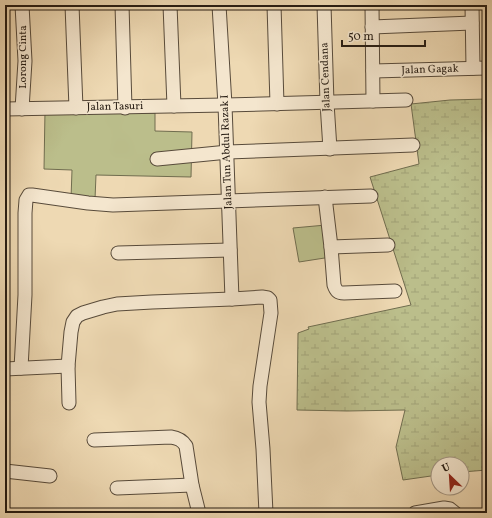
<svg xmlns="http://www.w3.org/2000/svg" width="492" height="518" font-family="Vollkorn,serif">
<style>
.green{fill:#bbbe8b;stroke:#706d4f}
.wetland{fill:url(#wetland-marsh);stroke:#706d4f}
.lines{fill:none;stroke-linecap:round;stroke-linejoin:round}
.minor-casing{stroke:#584b3b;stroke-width:15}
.minor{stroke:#f4e6ce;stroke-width:13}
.labels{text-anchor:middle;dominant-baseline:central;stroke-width:3;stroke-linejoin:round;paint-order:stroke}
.street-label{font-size:11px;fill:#261c13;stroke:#f4e6ce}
</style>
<defs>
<pattern id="wetland-marsh" width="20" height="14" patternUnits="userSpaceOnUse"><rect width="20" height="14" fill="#bbbe8b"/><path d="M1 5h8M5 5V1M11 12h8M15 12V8" fill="none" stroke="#a1a377"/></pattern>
</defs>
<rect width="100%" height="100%" fill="#eed9b3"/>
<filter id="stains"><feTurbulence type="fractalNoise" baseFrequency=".005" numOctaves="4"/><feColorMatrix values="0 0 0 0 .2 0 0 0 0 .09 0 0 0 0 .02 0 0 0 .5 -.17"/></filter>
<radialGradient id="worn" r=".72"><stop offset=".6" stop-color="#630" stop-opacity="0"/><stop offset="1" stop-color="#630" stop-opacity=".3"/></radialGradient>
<g class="green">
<polygon points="45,111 155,113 155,131 192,132 191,177 96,175 95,199 71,199 72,170 44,169"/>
<polygon points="326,225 331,257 299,262 293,228"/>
</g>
<polygon class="wetland" points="487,99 487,470 462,472 462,464 438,464 438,475 403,480 396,447 405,410 347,411 297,410 298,333 309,329 308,327 411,305 370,177 419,164 411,104 450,100"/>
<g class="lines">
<defs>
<g id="minor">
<polyline points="22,5 25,61 22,109"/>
<polyline points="72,5 76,108"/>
<polyline points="122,5 125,108"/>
<polyline points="170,5 174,106"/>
<polyline points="219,5 225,105 232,299"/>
<polyline points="274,5 277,104"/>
<polyline points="324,5 327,103 330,149"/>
<polyline points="372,5 373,101"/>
<polyline points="472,5 473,68"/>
<polyline points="372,27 472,23"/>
<polyline points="373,71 487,68"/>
<polyline points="5,109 225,105 406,100"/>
<polyline points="157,159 228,152 413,145"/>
<path d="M325 197 331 247 334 285C336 291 338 293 344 293L395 291"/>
<polyline points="331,247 388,245"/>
<polyline points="118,253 230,250"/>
<polyline points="21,368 25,295 25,213 26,200 29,195 32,195 88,203 113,205 371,196"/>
<polyline points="5,369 68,366"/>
<polyline points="69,403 68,366 71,332 73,322 77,316 83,313 103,307 117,304 152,302 232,299 262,297 268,298 270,300 271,313 260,386 259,402 263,449 266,513"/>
<path d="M94 440 171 437C178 438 182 440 186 446L192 485 199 513"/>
<polyline points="5,471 50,476"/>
<polyline points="117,488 192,485"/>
<polyline points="415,513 444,508 450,509 455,513"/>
</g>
</defs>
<use href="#minor" class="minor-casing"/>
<use href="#minor" class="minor"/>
</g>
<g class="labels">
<g class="street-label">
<text transform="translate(23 57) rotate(-90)">Lorong Cinta</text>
<text transform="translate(430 70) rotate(-2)">Jalan Gagak</text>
<text transform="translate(326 77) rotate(-92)">Jalan Cendana</text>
<text transform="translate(115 107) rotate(-1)">Jalan Tasuri</text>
<text transform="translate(227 152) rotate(-92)">Jalan Tun Abdul Razak I</text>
</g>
</g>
<rect width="492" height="518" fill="none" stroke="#eed9b3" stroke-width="20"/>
<rect x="6" y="6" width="480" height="506" fill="none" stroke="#261c13" stroke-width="2"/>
<rect x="10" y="10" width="472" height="498" fill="none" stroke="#261c13"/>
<g transform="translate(450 476) rotate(335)"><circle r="19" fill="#f4e6ce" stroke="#a29583"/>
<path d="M0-3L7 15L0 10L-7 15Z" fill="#8f2418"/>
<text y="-6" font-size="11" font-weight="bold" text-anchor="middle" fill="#261c13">U</text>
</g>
<path d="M342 40v6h83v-6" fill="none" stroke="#261c13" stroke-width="2"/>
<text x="348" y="40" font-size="12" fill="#261c13" stroke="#f4e6ce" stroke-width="3" paint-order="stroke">50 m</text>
<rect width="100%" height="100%" filter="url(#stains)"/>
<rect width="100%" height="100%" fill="url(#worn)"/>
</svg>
